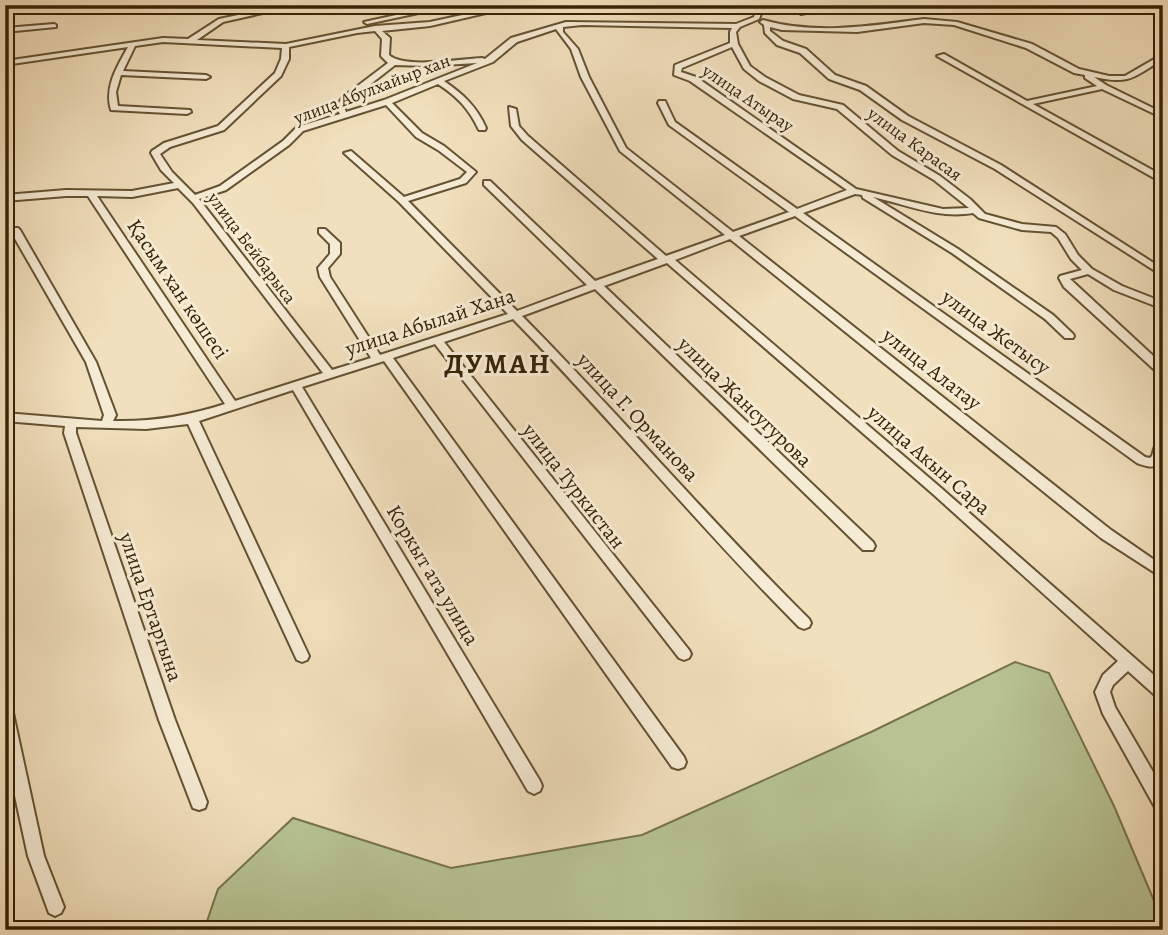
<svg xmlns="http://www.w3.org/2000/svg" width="1168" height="935" font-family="Alegreya,serif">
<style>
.green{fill:#b7c393;stroke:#76734c;stroke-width:2}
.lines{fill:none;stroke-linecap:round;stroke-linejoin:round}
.minor-casing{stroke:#655233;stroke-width:4}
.minor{fill:#f6ebd4;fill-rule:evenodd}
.labels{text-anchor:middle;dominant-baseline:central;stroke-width:6;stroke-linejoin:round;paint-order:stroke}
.far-street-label{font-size:18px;fill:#362305;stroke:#f6ebd4}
.street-label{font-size:21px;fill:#362305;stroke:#f6ebd4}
.district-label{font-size:28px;font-weight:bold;letter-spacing:2px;fill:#362305;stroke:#f6ebd4}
</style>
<rect width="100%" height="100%" fill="#f1e0bd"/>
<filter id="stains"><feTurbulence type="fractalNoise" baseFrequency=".00286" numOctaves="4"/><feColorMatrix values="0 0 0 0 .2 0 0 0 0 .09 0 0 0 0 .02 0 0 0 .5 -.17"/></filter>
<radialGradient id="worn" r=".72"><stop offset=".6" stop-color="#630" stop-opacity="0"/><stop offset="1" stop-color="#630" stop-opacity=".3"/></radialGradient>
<polygon class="green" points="1015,662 1049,673 1114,806 1163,922 1163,930 204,930 218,889 293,818 451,868 642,835 871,732"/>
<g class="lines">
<defs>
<g id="minor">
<path d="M285 5H299L223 22 197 40 286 44 375 26 430 22 508 5H521L430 26 382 31 390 38 389 55C404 69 460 59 482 58L485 59 511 38 566 22 736 24 754 17 758 5H764L759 19 740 27 736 32 738 44 750 66 765 77 799 95 843 105 898 151 940 176 970 199 985 214 1022 224 1056 227 1065 234 1078 255 1092 269 1122 286 1163 302V309L1114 290 1088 274 1070 279 1163 365V375L1159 374 1064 287 1059 278 1060 276 1082 270 1071 259 1058 238 1051 232 1022 230 979 218 973 213C938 219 908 205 873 197L958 249 1053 315 1073 334 1074 336 1073 338H1065L1045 319 952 253 863 198 862 195 855 194 803 213 1145 457 1150 458 1152 456 1157 439 1163 435V459C1155 470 1148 467 1137 463L795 216 739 236 1111 530 1163 566V578L1101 538 730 239 675 260 941 488 1163 683V699L1158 698 1128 671 1113 685 1110 692 1115 707 1163 789V813L1157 811 1103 714 1095 692 1103 675 1118 661 933 494 667 263 604 286 873 542 875 546 873 550H863L595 289 522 316C620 415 710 521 809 619L811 623 809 627 804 629 799 627C700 528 611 419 513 319L444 342 689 650 691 654 689 658 684 660 679 658 435 344 393 358 684 757 686 762 684 767 678 769 672 767 384 361 302 387 540 781 542 786 540 791 534 794 528 791 293 390 199 421 309 656 307 660 302 662 297 660 295 656 188 424 146 429 76 427V433L175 720 207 802 205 808 199 810 193 808 159 720 64 433 65 426 5 421V413L102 421 104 415 86 362 10 230 12 228H18L20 230 96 362 116 415 113 421C152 422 188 416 225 404L88 196H66L5 201V195L66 190 132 191 174 183 161 170 151 153 152 151 164 143 218 126 275 73 281 59 282 48 163 42 135 46 123 71 206 75 210 77 206 79 121 75 116 92 118 106 190 110 191 112 187 114 111 110C104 87 117 67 128 47L5 65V61L163 38 188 39 219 19ZM582 25 732 28 730 32V43L675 65 674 75 690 81 847 190 797 209 675 122 665 101H659L658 103 669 125 789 212 733 232 626 148 589 77 578 49 563 32V27ZM556 29 571 49 581 77 620 151 725 235 666 256 528 136 519 126 516 109 509 107 511 126 522 140 658 259 595 281 490 181H484V185L587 285 517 311 408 201 466 183 476 172 444 146 422 133 392 103 438 84C458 97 469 109 479 130H485L486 128C477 107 463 94 444 81L493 62 517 42ZM375 31 382 39 381 56 388 63 343 97 336 107 340 114 297 127 283 141 220 186 195 195 172 172 160 154 170 147 224 130 281 76 289 59V47L357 33ZM732 47 744 69 759 81 793 99 837 109 892 155 934 180 969 208 943 209 856 189 696 77 681 72 682 68ZM477 63 384 100 346 112 344 107 349 101 395 65 427 66ZM386 105 416 137 438 150 467 172 460 179 404 197 351 151 344 153 399 202 508 314 380 355 330 277 328 268 340 254V243L325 229H319V233L330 244V254L318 268 320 277 371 358 332 370 199 199 226 190 289 145 303 131ZM178 188 193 203 323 373 235 401 97 196 132 197Z"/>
<polygon points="442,5 456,5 367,24 364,22"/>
<polygon points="791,5 798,5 803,10 832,5 850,5 801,14"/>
<path d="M924 19 957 22 1032 44 1079 69 1109 76H1125L1163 54V59C1134 77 1130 85 1094 77L1106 85 1163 113V118L1102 89 1033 104 1163 176V183L937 56 944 54 1027 101 1097 86 1085 78V75L1074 73 1026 48 954 25 924 23 857 32 782 30 770 27V31L783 41 806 49 835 75 866 86 908 116 1001 165 1163 269V276L995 169 902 120 860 90 829 79 800 53 777 45 765 33 764 25 760 22 763 20C815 35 871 26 924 19Z"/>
<polygon points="54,24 56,25 56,27 5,32 5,28"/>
<polygon points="5,706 10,708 13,713 44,856 64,907 61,913 55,916 49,913 28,856 5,750"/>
</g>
</defs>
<use href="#minor" class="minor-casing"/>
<use href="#minor" class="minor"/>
</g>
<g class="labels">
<g class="far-street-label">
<text transform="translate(372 89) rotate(-21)">улица Абулхайыр хан</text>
<text transform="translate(748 98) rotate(34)">улица Атырау</text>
<text transform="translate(915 144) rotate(36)">улица Карасая</text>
<text transform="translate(252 248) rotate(53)">улица Бейбарыса</text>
</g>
<g class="street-label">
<text transform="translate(178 289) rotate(56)">Қасым хан көшесі</text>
<text transform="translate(430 322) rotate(-18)">улица Абылай Хана</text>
<text transform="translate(996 332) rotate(36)">улица Жетысу</text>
<text transform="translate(932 369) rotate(38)">улица Алатау</text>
<text transform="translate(745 402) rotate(44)">улица Жансугурова</text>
<text transform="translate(638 417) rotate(47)">улица Г. Орманова</text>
<text transform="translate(929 460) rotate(41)">улица Акын Сара</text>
<text transform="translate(574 486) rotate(52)">улица Туркистан</text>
<text transform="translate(433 575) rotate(59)">Коркыт ата улица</text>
<text transform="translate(151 607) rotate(71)">улица Ертаргына</text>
</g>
<g class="district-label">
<text x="498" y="364">ДУМАН</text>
</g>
</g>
<rect width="1168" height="935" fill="none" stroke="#f1e0bd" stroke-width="28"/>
<rect x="7" y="7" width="1154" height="921" fill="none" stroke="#362305" stroke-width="3.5"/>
<rect x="14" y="14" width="1140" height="907" fill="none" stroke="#362305" stroke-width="2"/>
<rect width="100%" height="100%" filter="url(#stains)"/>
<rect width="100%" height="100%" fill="url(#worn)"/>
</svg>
